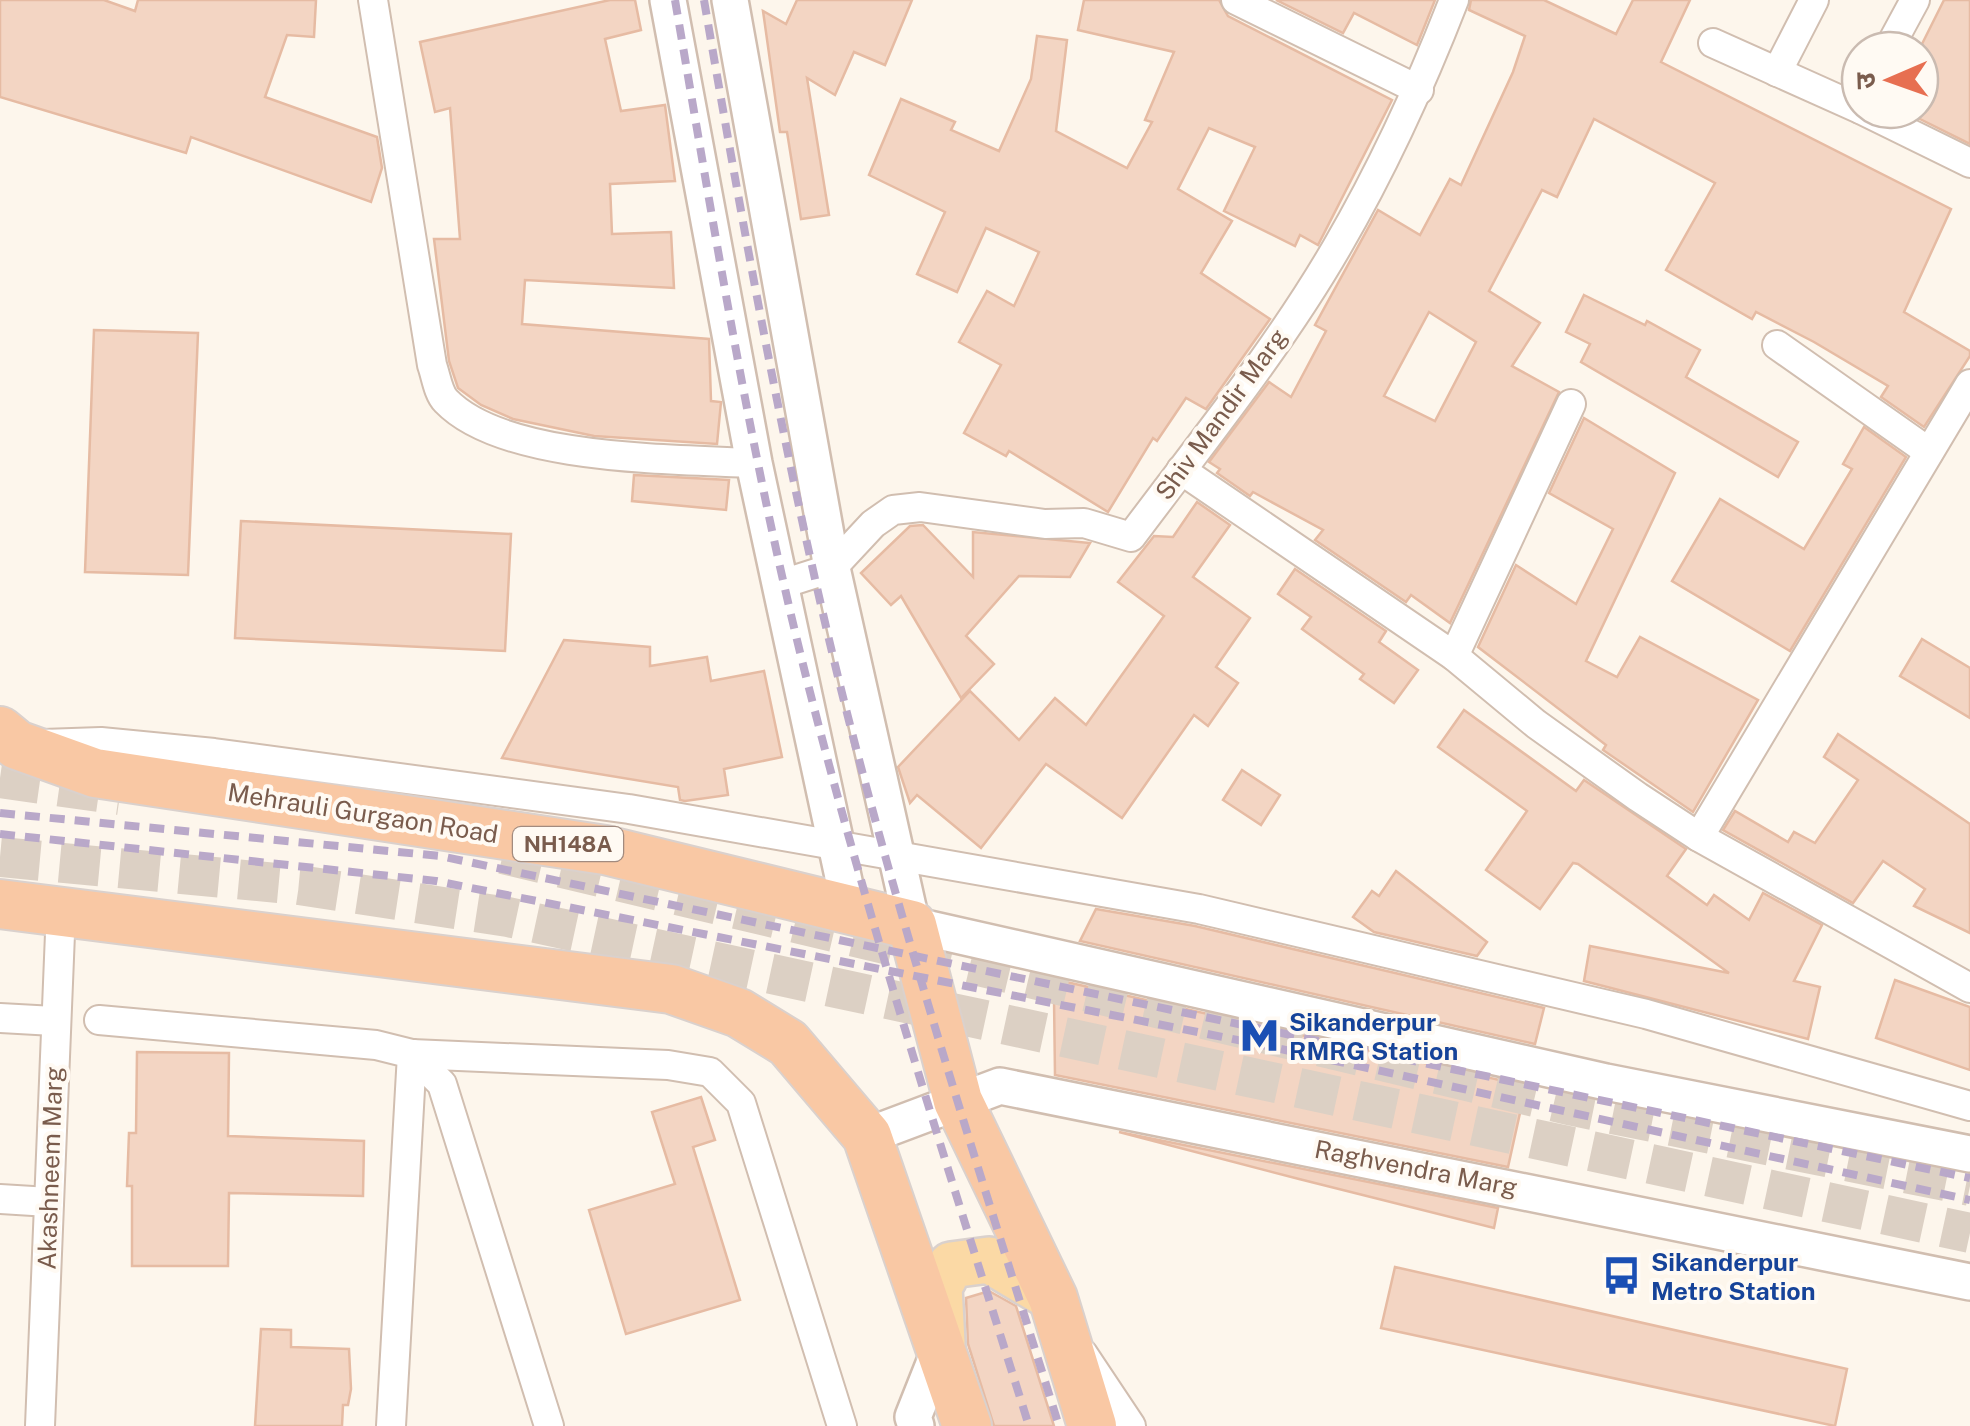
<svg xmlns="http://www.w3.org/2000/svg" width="1970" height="1426" font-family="'Public Sans','Noto Sans Devanagari',sans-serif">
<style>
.building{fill:#f3d5c3;stroke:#e6bba3;stroke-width:2.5;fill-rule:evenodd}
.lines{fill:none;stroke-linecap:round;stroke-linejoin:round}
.secondary-tunnel{stroke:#dcd0c4;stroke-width:40;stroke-dasharray:40 20;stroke-linecap:butt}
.minor-casing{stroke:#d1beb0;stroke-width:32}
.tertiary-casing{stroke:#d1beb0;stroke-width:40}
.primary-casing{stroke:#dad1cd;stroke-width:50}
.trunk-casing{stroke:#dad1cd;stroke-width:52}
.minor{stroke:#fff;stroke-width:28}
.tertiary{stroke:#fff;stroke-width:35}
.primary{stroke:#fbd9a5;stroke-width:45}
.trunk{stroke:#f9c8a4;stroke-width:48}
.rail{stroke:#b9a8c9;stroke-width:8;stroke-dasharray:15 10;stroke-linecap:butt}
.labels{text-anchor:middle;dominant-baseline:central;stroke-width:8;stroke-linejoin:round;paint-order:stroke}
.shield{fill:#fffaf3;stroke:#a28b7f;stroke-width:2.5}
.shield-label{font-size:22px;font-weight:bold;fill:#7a5c4d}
.street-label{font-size:25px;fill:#7a5c4d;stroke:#fffaf3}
.transit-label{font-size:25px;font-weight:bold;fill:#164399;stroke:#fffaf3;text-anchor:start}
</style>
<rect width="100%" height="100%" fill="#fdf6ec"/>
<g class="building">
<polygon points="0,0 104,0 135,11 138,0 316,0 314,37 287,35 265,97 377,137 382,168 371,202 191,137 186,153 0,97"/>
<polygon points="610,0 635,0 641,30 605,39 621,111 665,105 675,181 610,184 612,234 671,232 674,288 525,280 522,324 709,339 711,401 721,402 717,444 594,436 513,419 481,405 458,388 449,361 434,239 460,239 450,108 435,112 420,42"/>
<polygon points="797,0 912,0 885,65 854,52 835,95 807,78 829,215 801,219 787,132 780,132 763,11 786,24"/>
<polygon points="1084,0 1219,0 1228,16 1392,100 1318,245 1300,235 1295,246 1224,211 1255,147 1209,128 1178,189 1232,221 1201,273 1270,319 1206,409 1186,398 1157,441 1153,438 1108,512 1009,451 1006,456 964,433 1001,365 959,342 987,291 1014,306 1039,252 986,228 957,292 917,274 945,212 869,175 901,99 955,122 951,130 999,151 1031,79 1037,36 1067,40 1056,131 1127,168 1152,122 1145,120 1174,52 1078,30"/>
<polygon points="1276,0 1435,0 1417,45 1354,13 1343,33"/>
<path d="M1471 0H1544L1616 34 1633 0H1690L1661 62 1951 209 1904 312 1970 351V356L1924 427 1881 397 1888 386 1814 342 1756 312 1752 319 1666 270 1715 183 1594 119 1557 197 1542 190 1489 291 1540 323 1512 366 1559 392 1450 623 1411 595 1406 602 1315 540 1323 530 1253 492 1250 496 1217 473 1220 469 1209 462 1269 382 1291 397 1326 331 1315 325 1378 210 1420 235 1450 179 1461 185 1513 72 1525 36 1469 10ZM1429 312 1476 342 1435 421 1384 396Z"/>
<polygon points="1944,0 1970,0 1970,144 1920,119 1920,48"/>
<polygon points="1584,295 1645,325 1647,321 1700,350 1686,377 1798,442 1778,477 1581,362 1590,344 1566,332"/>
<polygon points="94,330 198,333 188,575 85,572"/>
<polygon points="1584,418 1675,473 1586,661 1617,677 1640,637 1758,700 1693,812 1603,750 1606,745 1478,647 1516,565 1576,604 1613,529 1549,493"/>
<polygon points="1864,427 1906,457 1790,651 1672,581 1720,499 1804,549 1852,469 1843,464"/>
<polygon points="634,475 729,480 726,510 632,501"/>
<polygon points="1197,502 1230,525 1193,577 1250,618 1216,667 1238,683 1208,726 1194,715 1122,818 1046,764 981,848 917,795 910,803 898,767 970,691 1019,740 1055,698 1086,725 1164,616 1118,582 1154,536 1173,537"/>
<polygon points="241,521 511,534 505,651 235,638"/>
<polygon points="923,525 973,577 973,532 1090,543 1070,577 1019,576 966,636 994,664 961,698 901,596 891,605 861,573 910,526"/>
<polygon points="1295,569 1386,631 1379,642 1418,670 1394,703 1360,679 1364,674 1302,629 1311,617 1278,594"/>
<polygon points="1922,639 1970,668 1970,718 1900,676"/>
<polygon points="564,640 650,647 650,666 707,657 711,681 764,671 782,757 724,769 728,795 685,801 680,800 678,787 502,758"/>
<polygon points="1464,710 1576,791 1584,780 1686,849 1667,876 1707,905 1714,895 1749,920 1763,893 1822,925 1794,981 1820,987 1808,1039 1584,981 1590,946 1729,973 1578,864 1573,863 1540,909 1486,870 1527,811 1438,747"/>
<polygon points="1838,734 1970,824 1970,933 1914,906 1925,889 1883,861 1853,903 1723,830 1735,811 1788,842 1794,832 1815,843 1858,780 1824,757"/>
<polygon points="1242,770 1280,795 1261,825 1223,800"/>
<polygon points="1396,871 1487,942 1477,956 1374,932 1353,917 1372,891 1379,896"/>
<polygon points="1096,909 1195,926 1544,1008 1535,1044 1080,941"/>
<polygon points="1895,980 1970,1007 1970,1070 1876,1038"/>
<polygon points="1062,981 1526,1086 1508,1167 1055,1075 1054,999"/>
<polygon points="137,1052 229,1053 228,1136 364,1141 363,1196 229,1193 228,1266 132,1266 132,1186 127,1186 129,1133 136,1133"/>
<polygon points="701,1097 715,1140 693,1147 740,1300 626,1334 589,1210 675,1184 652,1112"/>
<polygon points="1119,1132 1498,1208 1494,1228 1299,1179"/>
<polygon points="1395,1267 1847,1369 1835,1426 1381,1328"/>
<polygon points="989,1291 1016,1306 1054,1426 994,1426 968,1344 966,1298"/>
<polygon points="261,1329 291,1330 291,1347 349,1349 351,1389 348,1405 343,1405 342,1426 255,1426"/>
</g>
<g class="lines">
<g class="secondary-tunnel">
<polyline points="0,778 120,795"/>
<polyline points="503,854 1573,1106 1970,1186"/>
<polyline points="0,857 299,885 508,917 1970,1233"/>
</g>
<defs>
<g id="minor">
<path d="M373 0 432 365C436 376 438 393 446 401 504 461 674 459 754 463"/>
<polyline points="1236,0 1419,90"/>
<polyline points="1713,43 1860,109"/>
<polyline points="1888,50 1915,0"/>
<polyline points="1777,72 1814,0"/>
<polyline points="1862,110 1970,163"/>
<polyline points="1777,345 1929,452"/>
<polyline points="1181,470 1454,656 1536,724 1638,797 1699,837 1970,988"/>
<path d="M782 584 832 568 873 524 893 510 920 507 1045 524 1084 523 1131 537C1201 443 1278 349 1337 247 1383 168 1421 85 1454 0"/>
<polyline points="1454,656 1571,404"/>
<polyline points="43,744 101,742 214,753 629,809 1199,909 1646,1014 1970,1106"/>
<polyline points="1699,837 1970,384"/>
<polyline points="0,1018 54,1021"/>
<polyline points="99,1020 376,1045 412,1054 391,1426"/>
<polyline points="412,1054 668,1065 710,1072 741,1103 842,1426"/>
<polyline points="412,1054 442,1084 549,1426"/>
<polyline points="0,1199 49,1202"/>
<polyline points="1083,1354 1131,1426"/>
<polyline points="40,1426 61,909"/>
</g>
<g id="tertiary">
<polyline points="668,0 754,463 850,909"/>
<polyline points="730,0 832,568 912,925 1606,1082 1970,1154"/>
<polyline points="867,1136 1000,1086 1970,1282"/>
<polyline points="916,1426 913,1417 942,1344"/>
</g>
<polyline id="primary" points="942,1342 939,1287 951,1265 989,1260 1053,1298"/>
<g id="trunk">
<polyline points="0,731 17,745 95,773 605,850 912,925 958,1101 1053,1298 1092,1426"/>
<polyline points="0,904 671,989 739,1013 788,1043 867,1136 967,1426"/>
</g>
</defs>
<use href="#minor" class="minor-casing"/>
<use href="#tertiary" class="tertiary-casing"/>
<use href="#primary" class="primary-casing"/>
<use href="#trunk" class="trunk-casing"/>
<use href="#minor" class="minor"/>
<use href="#tertiary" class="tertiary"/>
<use href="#primary" class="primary"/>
<use href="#trunk" class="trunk"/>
<g class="rail">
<path d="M675 0C715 233 752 467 811 696 874 942 953 1184 1029 1426"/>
<path d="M704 0C743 228 784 456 839 681 901 932 982 1179 1059 1426"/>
<polyline points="0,813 440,856 1970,1178"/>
<polyline points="0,834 436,881 1258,1044 1970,1200"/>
</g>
</g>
<defs>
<symbol id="metro-bare" viewBox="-9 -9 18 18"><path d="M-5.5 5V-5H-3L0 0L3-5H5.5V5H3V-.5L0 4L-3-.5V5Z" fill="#1a4fb4" stroke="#fffaf3" stroke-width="2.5" paint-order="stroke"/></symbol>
<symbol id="bus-bare" viewBox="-9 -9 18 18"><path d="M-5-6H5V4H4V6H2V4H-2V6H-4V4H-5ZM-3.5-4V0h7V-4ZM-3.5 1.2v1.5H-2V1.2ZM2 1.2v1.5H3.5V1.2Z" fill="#1a4fb4" stroke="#fffaf3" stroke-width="2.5" paint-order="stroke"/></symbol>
</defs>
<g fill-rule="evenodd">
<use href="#metro-bare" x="1232" y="1008" width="55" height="55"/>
<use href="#bus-bare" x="1594" y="1248" width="55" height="55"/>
</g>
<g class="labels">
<rect class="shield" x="513" y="827" width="110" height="34" rx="8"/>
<g class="shield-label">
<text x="568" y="844">NH148A</text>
</g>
<g class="street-label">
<text transform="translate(1221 414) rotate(-54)">Shiv Mandir Marg</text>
<text transform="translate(363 813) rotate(9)">Mehrauli Gurgaon Road</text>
<text transform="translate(50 1168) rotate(-88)">Akashneem Marg</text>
<text transform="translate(1416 1168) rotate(11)">Raghvendra Marg</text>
</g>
<g class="transit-label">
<text x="1289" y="1022">Sikanderpur<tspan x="1289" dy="29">RMRG Station</tspan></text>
<text x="1651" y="1262">Sikanderpur<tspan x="1651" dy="29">Metro Station</tspan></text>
</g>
</g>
<g transform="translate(1890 80) rotate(268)"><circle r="48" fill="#fffaf3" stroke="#cabbb1" stroke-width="2.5"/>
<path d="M0-8L18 38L0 25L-18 38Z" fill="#e76f51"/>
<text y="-15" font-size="28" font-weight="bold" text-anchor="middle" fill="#7a5c4d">उ</text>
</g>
</svg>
